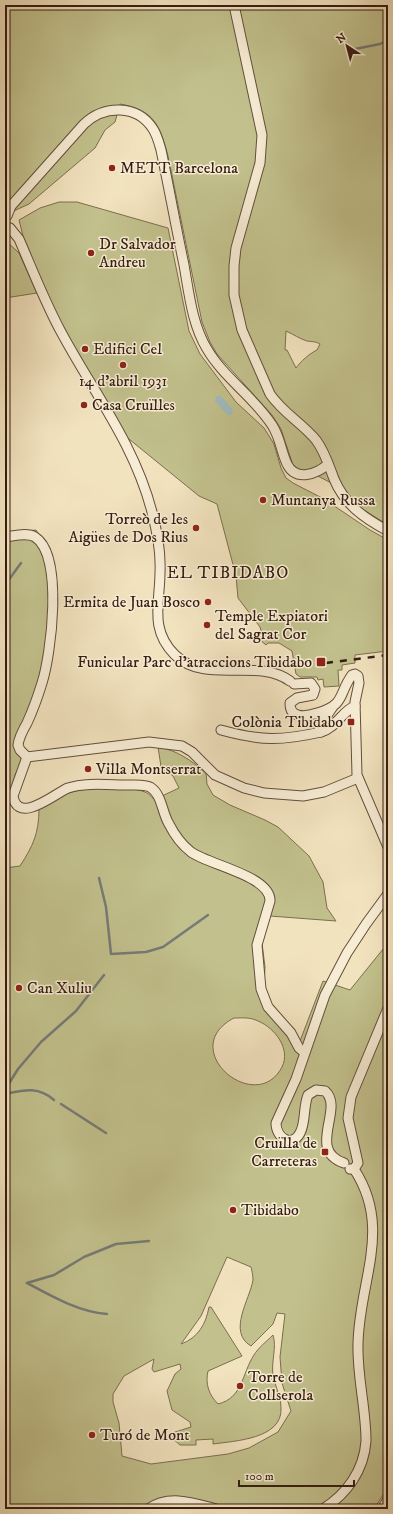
<svg xmlns="http://www.w3.org/2000/svg" width="393" height="1514" font-family="'IM FELL DW Pica',serif">
<style>
.green{fill:#c2c18d;stroke:#7c6e4e;fill-rule:evenodd}
.lines{fill:none;stroke-linecap:round;stroke-linejoin:round}
.stream{stroke:#767b78;stroke-width:2.5}
.canal{stroke:#a1bbbe;stroke-width:8}
.minor-casing{stroke:#644e3c;stroke-width:11}
.minor{stroke:#f7edd5;stroke-width:9}
.rail{stroke:#351c10;stroke-width:2.5;stroke-dasharray:7 7;stroke-linecap:butt}
.poi-dot{fill:#8f2418;stroke:#f7edd5;stroke-width:1.5}
.labels{text-anchor:middle;dominant-baseline:central;stroke-width:3;stroke-linejoin:round;paint-order:stroke}
.poi-label{font-size:16px;fill:#351c10;stroke:#f7edd5;text-anchor:start}
.neighbourhood-label{font-size:17px;letter-spacing:1px;fill:#351c10;stroke:#f7edd5}
</style>
<rect width="100%" height="100%" fill="#f2e3bf"/>
<filter id="stains"><feTurbulence type="fractalNoise" baseFrequency=".005" numOctaves="4"/><feColorMatrix values="0 0 0 0 .2 0 0 0 0 .09 0 0 0 0 .02 0 0 0 .5 -.17"/></filter>
<radialGradient id="worn" r=".72"><stop offset=".6" stop-color="#630" stop-opacity="0"/><stop offset="1" stop-color="#630" stop-opacity=".3"/></radialGradient>
<g class="green">
<path d="M5 5H388V525L356 505 343 489 312 473 301 472 293 465 281 429 272 415 217 354 210 342 202 322 168 156C160 125 154 110 120 104L115 122 105 130 95 148 29 204 5 215ZM286 331C293 334 300 339 307 341 312 342 315 341 320 344L317 350C309 354 301 361 296 368L287 350H285Z"/>
<polygon points="59,202 77,202 168,228 189,331 200,354 236,402 264,428 274,444 281,468 286,478 293,483 324,499 370,530 388,540 388,651 355,655 355,663 342,665 342,670 338,670 339,686 324,687 323,679 318,680 317,677 300,677 296,674 292,651 279,643 268,643 266,645 260,640 262,634 260,627 238,598 236,576 217,504 199,496 124,435 57,318 24,240 19,220 40,208"/>
<polygon points="5,240 19,253 37,293 5,298"/>
<polygon points="36,530 44,543 54,629 22,746 26,753 15,775 8,803 5,805 5,533"/>
<path d="M158 747C177 750 192 761 206 773L207 784 213 795 230 805 265 820 278 827 309 856 323 882 327 908 336 921 270 916 262 943 265 967 264 986 267 999 300 1041 323 981 350 990 388 943V1487L374 1509H5V868L20 866C33 846 39 833 39 809 48 804 57 798 66 794 83 787 128 785 145 792 149 793 153 799 157 802L162 796 179 788 173 776 168 772 162 773ZM234 1018C243 1018 250 1017 258 1021 275 1028 291 1049 282 1067 256 1117 175 1049 234 1018ZM227 1257 251 1267C252 1271 253 1276 253 1280 250 1299 227 1332 251 1346L273 1324 277 1313 285 1314 280 1357 282 1383 291 1411 278 1432 249 1448 228 1454 151 1464 122 1456 119 1423 113 1402V1394L124 1376 154 1359 152 1369 154 1372 180 1364 181 1369 175 1374 167 1391 172 1410 190 1422 191 1427 172 1433V1438L180 1445H196V1440L213 1439V1444C234 1441 283 1439 281 1408 281 1397 275 1386 273 1375 271 1362 277 1347 273 1335 267 1341 258 1348 254 1355 242 1373 243 1398 218 1404 209 1395 205 1384 208 1371L242 1356 211 1307H209C206 1324 198 1338 181 1344L201 1316Z"/>
</g>
<g class="lines">
<g class="stream">
<polyline points="350,50 380,44 388,40"/>
<polyline points="5,585 21,563"/>
<polyline points="99,878 106,907 111,954 146,952 163,947 208,915"/>
<polyline points="5,1090 18,1069 41,1042 76,1011 104,975"/>
<path d="M5 1094C24 1090 38 1086 54 1100"/>
<polyline points="61,1104 106,1133"/>
<polyline points="27,1283 54,1275 84,1257 116,1244 149,1241"/>
<path d="M27 1283C51 1296 79 1312 107 1314"/>
</g>
<polyline class="canal" points="219,400 229,411"/>
<defs>
<g id="minor">
<path d="M234 5 262 135 260 163 236 248 234 266V295L242 330 270 394C283 413 302 423 316 440 325 452 329 466 334 479 345 505 364 518 388 531"/>
<path d="M7 216 11 206 84 124C104 105 137 104 153 129 157 135 159 143 161 150 169 188 176 227 184 265 189 293 192 324 207 349 224 378 254 397 272 425 280 437 281 451 287 464 296 482 317 474 328 464"/>
<path d="M10 228 19 239C32 269 44 300 60 330 93 392 134 443 152 512 157 531 161 553 160 572 160 603 149 629 175 655 206 685 257 657 290 681"/>
<path d="M5 537C14 536 27 532 35 537 64 555 51 655 42 683 38 696 33 710 27 723 23 730 19 737 18 745L20 750 27 757"/>
<path d="M294 684 311 683 315 689 313 695 297 698 290 703C290 709 292 714 298 715 305 717 311 715 317 713 346 705 338 694 352 675L355 674 358 676 359 683 355 702 357 775 388 847"/>
<path d="M221 730C261 741 281 741 321 732L319 727 332 708"/>
<path d="M321 732C337 727 341 712 355 706"/>
<path d="M27 757 13 796C18 826 57 792 68 788 86 782 110 785 129 785 135 785 144 784 150 787 162 794 162 813 169 824 174 834 182 845 191 852 209 865 271 876 270 901L257 945 261 989 268 1007 291 1033 299 1048 304 1052"/>
<polyline points="27,757 149,742 182,746 192,752 215,775 244,788 264,793 303,796 324,792 358,778"/>
<path d="M344 1163C306 1150 345 1108 325 1091L316 1090 308 1095C303 1107 306 1122 300 1133 292 1148 276 1138 276 1123L296 1079 325 995 347 953 366 924 388 894"/>
<polyline points="350,1169 354,1169 358,1163 348,1118 351,1097 388,1008"/>
<path d="M148 1509C169 1494 194 1503 216 1509"/>
<path d="M323 1509C347 1494 364 1470 366 1441 366 1408 357 1377 358 1344 359 1281 393 1228 354 1169"/>
<polyline points="382,1509 388,1499"/>
</g>
</defs>
<use href="#minor" class="minor-casing"/>
<use href="#minor" class="minor"/>
<polyline class="rail" points="326,663 388,655"/>
</g>
<g class="poi-dot">
<circle cx="112" cy="168" r="4"/>
<circle cx="91" cy="253" r="4"/>
<circle cx="85" cy="349" r="4"/>
<circle cx="123" cy="365" r="4"/>
<circle cx="84" cy="405" r="4"/>
<circle cx="263" cy="500" r="4"/>
<circle cx="196" cy="528" r="4"/>
<circle cx="208" cy="602" r="4"/>
<circle cx="207" cy="625" r="4"/>
<rect x="316" y="657" width="10" height="10" rx="2"/>
<rect x="347" y="718" width="8" height="8" rx="2"/>
<circle cx="88" cy="769" r="4"/>
<circle cx="19" cy="988" r="4"/>
<rect x="321" y="1148" width="8" height="8" rx="2"/>
<circle cx="233" cy="1210" r="4"/>
<circle cx="240" cy="1386" r="4"/>
<circle cx="92" cy="1435" r="4"/>
</g>
<g class="labels">
<g class="poi-label">
<text x="120" y="168">METT Barcelona</text>
<text x="99" y="244">Dr Salvador<tspan x="99" dy="18">Andreu</tspan></text>
<text x="93" y="349">Edifici Cel</text>
<text x="123" y="381" text-anchor="middle">14 d'abril 1931</text>
<text x="92" y="405">Casa Cruïlles</text>
<text x="271" y="500">Muntanya Russa</text>
<text x="188" y="519" text-anchor="end">Torreò de les<tspan x="188" dy="18">Aigües de Dos Rius</tspan></text>
<text x="200" y="602" text-anchor="end">Ermita de Juan Bosco</text>
<text x="215" y="616">Temple Expiatori<tspan x="215" dy="18">del Sagrat Cor</tspan></text>
<text x="312" y="662" text-anchor="end">Funicular Parc d'atraccions Tibidabo</text>
<text x="343" y="722" text-anchor="end">Colònia Tibidabo</text>
<text x="96" y="769">Villa Montserrat</text>
<text x="27" y="988">Can Xuliu</text>
<text x="317" y="1143" text-anchor="end">Cruïlla de<tspan x="317" dy="18">Carreteras</tspan></text>
<text x="241" y="1210">Tibidabo</text>
<text x="248" y="1377">Torre de<tspan x="248" dy="18">Collserola</tspan></text>
<text x="100" y="1435">Turó de Mont</text>
</g>
<g class="neighbourhood-label">
<text x="228" y="573">EL TIBIDABO</text>
</g>
</g>
<rect width="393" height="1514" fill="none" stroke="#f2e3bf" stroke-width="20"/>
<rect x="6" y="6" width="381" height="1502" fill="none" stroke="#351c10" stroke-width="2"/>
<rect x="10" y="10" width="373" height="1494" fill="none" stroke="#351c10"/>
<g transform="translate(347 46) rotate(324)" stroke="#f7edd5" stroke-width="3" paint-order="stroke">
<path d="M0-3L7 15L0 10L-7 15Z" fill="#351c10"/>
<text y="-6" font-size="11" font-weight="bold" text-anchor="middle" fill="#351c10">N</text>
</g>
<path d="M239 1480v6h115v-6" fill="none" stroke="#351c10" stroke-width="2"/>
<text x="245" y="1480" font-size="12" fill="#351c10" stroke="#f7edd5" stroke-width="3" paint-order="stroke">100 m</text>
<rect width="100%" height="100%" filter="url(#stains)"/>
<rect width="100%" height="100%" fill="url(#worn)"/>
</svg>
